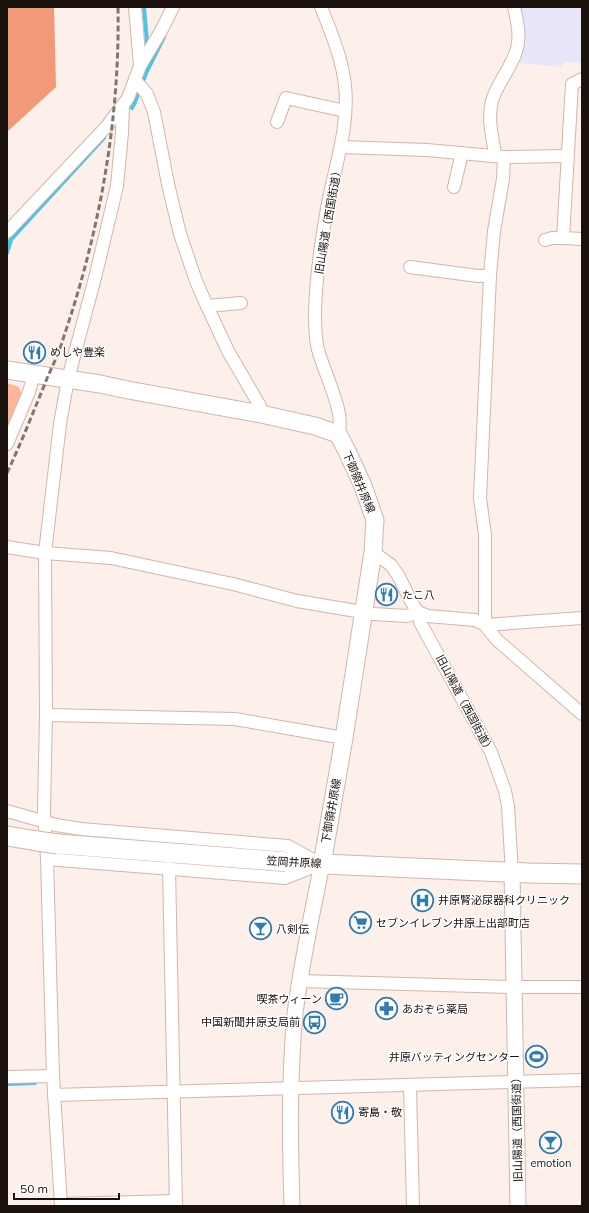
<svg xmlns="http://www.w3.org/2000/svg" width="589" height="1213" font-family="Mulish,'Noto Sans JP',sans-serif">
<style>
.education{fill:#e9e5fb}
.green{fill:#feb59a}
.forest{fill:#f29977}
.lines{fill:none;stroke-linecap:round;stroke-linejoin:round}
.stream{stroke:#4cc4ea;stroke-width:4}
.minor-casing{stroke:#d4b5a9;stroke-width:14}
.tertiary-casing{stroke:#d4b5a9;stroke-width:17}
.secondary-casing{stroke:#d4b5a9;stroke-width:19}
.primary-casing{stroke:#d4b5a9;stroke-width:21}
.minor{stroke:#fff;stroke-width:12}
.tertiary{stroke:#fff;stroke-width:15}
.secondary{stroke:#fff;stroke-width:17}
.primary{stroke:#fff;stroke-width:19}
.rail{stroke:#827671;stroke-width:3;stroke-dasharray:6 3;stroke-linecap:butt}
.primary-bridge-casing{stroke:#d4b5a9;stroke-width:21;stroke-linecap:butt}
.primary-bridge{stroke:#fff;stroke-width:19}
.labels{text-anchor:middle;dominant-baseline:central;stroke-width:3;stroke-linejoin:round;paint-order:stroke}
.street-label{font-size:11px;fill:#1b110d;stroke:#fff}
.poi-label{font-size:11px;fill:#1b110d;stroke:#fff;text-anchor:start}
</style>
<rect width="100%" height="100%" fill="#fdefea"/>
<polygon class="education" points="519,7 582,7 582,63 563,62 562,67 518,63 523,48 524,30"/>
<polygon class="green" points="7,383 19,387 21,393 7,433"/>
<polygon class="forest" points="7,7 54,7 56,87 7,132"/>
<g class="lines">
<g class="stream">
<polyline points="144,7 147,42"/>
<polyline points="132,108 135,102 147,71 164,37"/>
<polyline points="7,244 104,138"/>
<polyline points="7,253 11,240"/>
<polyline points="7,1084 35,1083"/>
</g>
<defs>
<g id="minor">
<polyline points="135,7 140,66"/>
<path d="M321 7C331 32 342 58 345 85 349 124 337 160 329 198 322 235 316 274 315 312 315 323 315 334 317 345 321 368 347 413 338 434"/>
<polyline points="582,79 572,84 563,238 582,239"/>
<polyline points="135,80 147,94 154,112 168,184 180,234 196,281 207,306 228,351 260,406 261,414"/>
<polyline points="277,122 286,98 345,111"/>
<polyline points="341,147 427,150 504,157"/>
<path d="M495 156C493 135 487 123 492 101 496 87 505 76 511 63 522 44 519 28 514 7"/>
<polyline points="567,156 504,157 503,179 494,231 490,276 480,498 485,535 485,625 582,618"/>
<polyline points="454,187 462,153"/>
<polyline points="7,232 107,126 128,98 140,66 161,31 173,7"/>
<polyline points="545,240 552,238 563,238"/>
<polyline points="410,267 478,276 490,276"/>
<polyline points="207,306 241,303"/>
<polyline points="7,444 29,392 34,374"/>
<polyline points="7,547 45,553 111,558 233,584 297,601 374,614 407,616 418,612 420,622 491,752 505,791 508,806 512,873"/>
<polyline points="373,552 391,565 398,575 412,603 418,612 428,616 475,620 485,625 497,640 582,714"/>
<polyline points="46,715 235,719 344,738"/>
<polyline points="7,811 56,825 81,829 288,846 315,861"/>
<polyline points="47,859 285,878 313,867"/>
<polyline points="169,868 176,1206"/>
<polyline points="300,981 513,987 582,987"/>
<polyline points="7,1077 53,1076"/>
<polyline points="410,1086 413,1206"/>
<polyline points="54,1095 582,1080"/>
<polyline points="61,1204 175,1201"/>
<polyline points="61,1206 53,1076 47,859 44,811 46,715 45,553 60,424 68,379 96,274 117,186 122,133 123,106"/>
</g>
<g id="tertiary">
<polyline points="512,873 518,1206"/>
<path d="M292 1206C290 1142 289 1078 295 1014 301 964 312 914 322 864"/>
</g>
<polyline id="secondary" points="7,370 100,384 128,390 261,414 315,426 338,434 347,451 363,486 375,520 373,552 344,738 322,864"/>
<g id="primary">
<polyline points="7,836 37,841"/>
<polyline points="58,844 301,863 529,873 582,874"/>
</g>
</defs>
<use href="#minor" class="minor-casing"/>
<use href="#tertiary" class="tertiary-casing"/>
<use href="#secondary" class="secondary-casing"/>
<use href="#primary" class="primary-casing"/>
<use href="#minor" class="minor"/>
<use href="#tertiary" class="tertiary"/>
<use href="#secondary" class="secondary"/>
<use href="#primary" class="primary"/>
<path class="rail" d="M7 473C22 441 35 408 48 376 54 363 60 350 64 336 100 230 120 119 118 7"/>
<defs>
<polyline id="primary-bridge" points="37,841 58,844"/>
</defs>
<use href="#primary-bridge" class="primary-bridge-casing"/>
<use href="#primary-bridge" class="primary-bridge"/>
</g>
<defs>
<symbol id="restaurant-ring" viewBox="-11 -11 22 22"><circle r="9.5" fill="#fff" stroke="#327baf" stroke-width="1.5"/><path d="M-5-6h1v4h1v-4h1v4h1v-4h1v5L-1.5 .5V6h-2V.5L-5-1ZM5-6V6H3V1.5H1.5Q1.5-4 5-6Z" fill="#327baf"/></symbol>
<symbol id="hospital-ring" viewBox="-11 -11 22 22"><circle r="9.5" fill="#fff" stroke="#327baf" stroke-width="1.5"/><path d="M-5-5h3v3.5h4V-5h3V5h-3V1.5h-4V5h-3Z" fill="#327baf"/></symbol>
<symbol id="supermarket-ring" viewBox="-11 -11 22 22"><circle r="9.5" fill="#fff" stroke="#327baf" stroke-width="1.5"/><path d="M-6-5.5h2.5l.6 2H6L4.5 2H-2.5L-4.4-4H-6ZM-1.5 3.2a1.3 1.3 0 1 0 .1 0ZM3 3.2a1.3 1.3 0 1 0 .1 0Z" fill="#327baf"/></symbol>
<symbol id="bar-ring" viewBox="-11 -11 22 22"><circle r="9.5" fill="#fff" stroke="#327baf" stroke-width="1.5"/><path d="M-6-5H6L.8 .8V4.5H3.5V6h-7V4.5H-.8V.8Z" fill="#327baf"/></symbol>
<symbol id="cafe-ring" viewBox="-11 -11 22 22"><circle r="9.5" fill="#fff" stroke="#327baf" stroke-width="1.5"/><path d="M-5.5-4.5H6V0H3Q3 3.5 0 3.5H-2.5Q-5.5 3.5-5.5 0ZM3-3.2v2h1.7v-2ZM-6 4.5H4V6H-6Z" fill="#327baf"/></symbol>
<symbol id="pharmacy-ring" viewBox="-11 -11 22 22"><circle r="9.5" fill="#fff" stroke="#327baf" stroke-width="1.5"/><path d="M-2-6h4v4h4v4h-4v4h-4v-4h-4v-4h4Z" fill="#327baf"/></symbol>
<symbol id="bus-ring" viewBox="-11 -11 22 22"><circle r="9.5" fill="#fff" stroke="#327baf" stroke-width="1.5"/><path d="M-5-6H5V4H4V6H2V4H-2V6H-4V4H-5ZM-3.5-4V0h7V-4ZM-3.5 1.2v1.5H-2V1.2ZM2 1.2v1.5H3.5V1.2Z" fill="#327baf"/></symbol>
<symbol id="stadium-ring" viewBox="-11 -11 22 22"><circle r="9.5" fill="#fff" stroke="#327baf" stroke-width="1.5"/><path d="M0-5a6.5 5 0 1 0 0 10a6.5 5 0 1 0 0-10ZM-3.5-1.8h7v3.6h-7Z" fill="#327baf"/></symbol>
</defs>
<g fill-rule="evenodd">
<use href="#restaurant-ring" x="22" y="340" width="25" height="25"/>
<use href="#restaurant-ring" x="374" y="582" width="25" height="25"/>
<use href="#hospital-ring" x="410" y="888" width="25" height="25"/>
<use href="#supermarket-ring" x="348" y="910" width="25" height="25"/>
<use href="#bar-ring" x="248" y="916" width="25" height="25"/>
<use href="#cafe-ring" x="324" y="986" width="25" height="25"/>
<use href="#pharmacy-ring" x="374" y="996" width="25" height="25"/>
<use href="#bus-ring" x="302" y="1010" width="25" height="25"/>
<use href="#stadium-ring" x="524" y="1044" width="25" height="25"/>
<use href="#restaurant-ring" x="330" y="1100" width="25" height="25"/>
<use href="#bar-ring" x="538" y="1130" width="25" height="25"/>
</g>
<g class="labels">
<g class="street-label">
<text transform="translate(328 220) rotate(-80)">旧山陽道（西国街道）</text>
<text transform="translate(359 482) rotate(67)">下御領井原線</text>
<text transform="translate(465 704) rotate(62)">旧山陽道（西国街道）</text>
<text transform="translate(331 811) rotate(-80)">下御領井原線</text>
<text transform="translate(294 862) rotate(3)">笠岡井原線</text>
<text transform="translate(517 1127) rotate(-91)">旧山陽道（西国街道）</text>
</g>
<g class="poi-label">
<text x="50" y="352">めしや豊楽</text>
<text x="402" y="595">たこ八</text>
<text x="438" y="900">井原腎泌尿器科クリニック</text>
<text x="376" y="923">セブンイレブン井原上出部町店</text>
<text x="276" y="929">八剣伝</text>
<text x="322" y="999" text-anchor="end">喫茶ウィーン</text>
<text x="402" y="1009">あおぞら薬局</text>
<text x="300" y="1022" text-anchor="end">中国新聞井原支局前</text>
<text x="520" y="1057" text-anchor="end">井原バッティングセンター</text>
<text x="358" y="1112">寄島・敬</text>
<text x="551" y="1163" text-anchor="middle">emotion</text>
</g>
</g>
<rect width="589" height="1213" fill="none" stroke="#1b110d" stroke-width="16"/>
<path d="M14 1193v6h105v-6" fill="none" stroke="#1b110d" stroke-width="2"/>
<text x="20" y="1193" font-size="12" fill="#1b110d" stroke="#ffffff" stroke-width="3" paint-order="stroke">50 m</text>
</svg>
